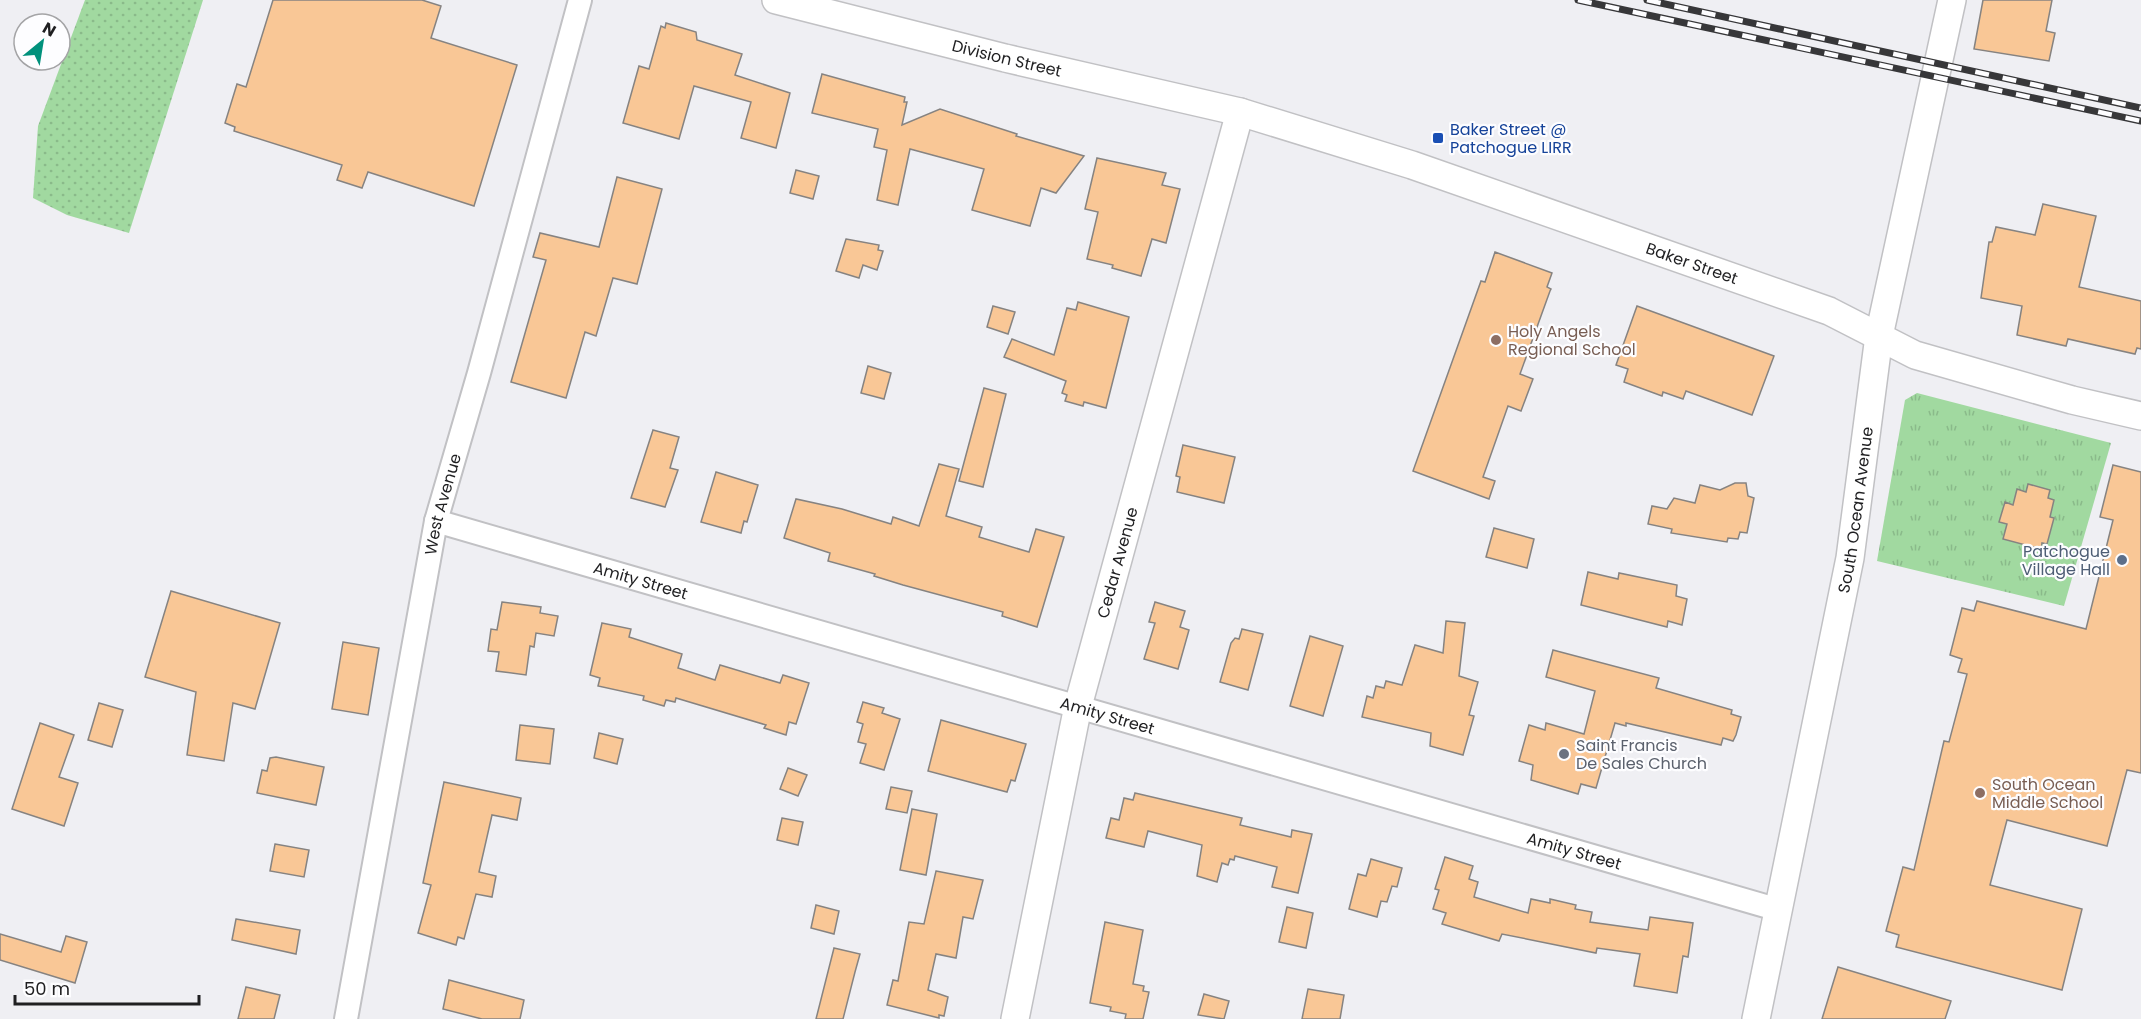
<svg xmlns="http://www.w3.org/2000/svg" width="2141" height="1019" font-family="Poppins,sans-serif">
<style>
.grass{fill:url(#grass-dots)}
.park{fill:url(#park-tufts)}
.building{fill:#f9c796;stroke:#868381;stroke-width:1.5}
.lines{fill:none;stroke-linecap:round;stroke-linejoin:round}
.minor-casing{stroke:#c1c1c4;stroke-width:26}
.tertiary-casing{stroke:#c1c1c4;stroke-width:30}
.minor{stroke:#fff;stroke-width:22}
.tertiary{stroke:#fff;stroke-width:27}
.rail-casing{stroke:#373739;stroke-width:7}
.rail{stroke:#fdfdff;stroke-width:4.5;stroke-dasharray:14;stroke-linecap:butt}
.transit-dot{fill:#1a4fb4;stroke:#fdfdff;stroke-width:2}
.education-dot{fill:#8d6e63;stroke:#fdfdff;stroke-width:2}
.service-dot{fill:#5c6f8a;stroke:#fdfdff;stroke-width:2}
.worship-dot{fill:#6b7280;stroke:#fdfdff;stroke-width:2}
.labels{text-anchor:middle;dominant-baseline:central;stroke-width:4.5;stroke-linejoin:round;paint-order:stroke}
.street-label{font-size:16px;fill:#1f1f21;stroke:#fdfdff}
.transit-label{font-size:16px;fill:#164399;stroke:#fdfdff;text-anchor:start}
.education-label{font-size:16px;fill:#785e54;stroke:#fdfdff;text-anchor:start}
.service-label{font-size:16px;fill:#4e5e75;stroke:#fdfdff;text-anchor:end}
.worship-label{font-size:16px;fill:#5b616d;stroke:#fdfdff;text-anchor:start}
</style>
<defs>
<pattern id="grass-dots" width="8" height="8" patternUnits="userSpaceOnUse" patternTransform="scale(1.5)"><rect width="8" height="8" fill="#a1d9a0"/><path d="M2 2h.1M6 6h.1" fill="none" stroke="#8aba8a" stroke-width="1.8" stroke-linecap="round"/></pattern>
<pattern id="park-tufts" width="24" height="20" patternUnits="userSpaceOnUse" patternTransform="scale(1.5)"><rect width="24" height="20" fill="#a1d9a0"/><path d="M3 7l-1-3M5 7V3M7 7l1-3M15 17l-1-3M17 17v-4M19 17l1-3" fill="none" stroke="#8aba8a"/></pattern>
</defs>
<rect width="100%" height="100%" fill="#efeff3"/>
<polygon class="grass" points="85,0 203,0 129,233 67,215 33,198 38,126"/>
<polygon class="park" points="1917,393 2111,443 2064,606 1877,561 1905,400"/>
<g class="building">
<polygon points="273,0 422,0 441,6 431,38 517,65 474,206 368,172 362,188 337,180 342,165 234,131 235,127 225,123 237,84 246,87"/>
<polygon points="1983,0 2052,0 2046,31 2055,33 2049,61 1974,49"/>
<polygon points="666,23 696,32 697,40 742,54 735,75 790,93 776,148 741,138 751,102 694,86 679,139 623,123 639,66 649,69 661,26 665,28"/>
<polygon points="822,74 905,97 904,102 907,102 902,125 940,109 1017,134 1016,136 1084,156 1056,193 1041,188 1030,226 972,210 984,169 910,149 898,205 877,200 887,150 874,147 878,129 812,113"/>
<polygon points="1097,158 1166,173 1162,185 1180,189 1166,243 1152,239 1141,276 1112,268 1113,265 1087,259 1098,212 1085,209"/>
<polygon points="796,170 819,176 813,199 790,193"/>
<polygon points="617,177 662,189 637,284 613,278 596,336 585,332 566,398 511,382 546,260 533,257 540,233 599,247"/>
<polygon points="2043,204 2096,216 2079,287 2141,301 2141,349 2137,348 2135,354 2068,339 2066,346 2017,335 2022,306 1981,298 1989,242 1992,242 1996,227 2035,235"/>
<polygon points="846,239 879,245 878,250 883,251 877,270 863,265 859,278 836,271"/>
<polygon points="1495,252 1552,273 1547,287 1551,289 1550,291 1520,374 1533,379 1521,411 1508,406 1483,477 1495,481 1489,499 1413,471 1481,281 1485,282"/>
<polygon points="1078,302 1129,317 1106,408 1084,402 1083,406 1065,401 1067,395 1062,393 1066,381 1004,357 1012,339 1054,355 1067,308 1076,310"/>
<polygon points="993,306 1015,312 1008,334 987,327"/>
<polygon points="1637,306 1774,356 1752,415 1686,391 1683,399 1663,392 1662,396 1624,382 1628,369 1616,365"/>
<polygon points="868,366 891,373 884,399 861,393"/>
<polygon points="984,388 1006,394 983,487 959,481"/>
<polygon points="653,430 679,437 670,468 678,470 665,507 631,498"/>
<polygon points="1183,445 1235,457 1224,503 1177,492 1180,477 1176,476"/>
<polygon points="939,464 959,469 946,516 982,527 979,537 1029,552 1036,529 1064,537 1037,627 1002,616 1003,612 903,585 874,576 875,574 828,561 830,553 784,538 796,499 842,509 891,524 893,517 919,526"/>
<polygon points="2113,465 2141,472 2141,773 2127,770 2107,846 2007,820 1990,885 2082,909 2062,990 1896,947 1899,935 1886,931 1903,867 1914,870 1944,741 1949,742 1967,674 1958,672 1962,659 1950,655 1962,608 1974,611 1977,601 2086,629 2113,520 2100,517"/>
<polygon points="716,472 758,485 747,522 744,521 741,533 701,522"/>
<polygon points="1735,483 1746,483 1748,496 1754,498 1747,533 1740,532 1738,539 1728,538 1727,542 1671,533 1672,529 1648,524 1652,506 1667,509 1674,498 1695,503 1700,485 1720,490"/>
<polygon points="2028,484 2050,490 2048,498 2054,500 2050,517 2054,518 2047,544 2042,543 2041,549 2003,539 2007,524 1999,522 2005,502 2013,505 2017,489 2026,492"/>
<polygon points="1494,528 1534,539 1527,568 1486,557"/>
<polygon points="1588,572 1618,579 1619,573 1677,585 1676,596 1687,599 1682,625 1668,621 1667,627 1581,605"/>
<polygon points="171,591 280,623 255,709 233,703 224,761 187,755 196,692 145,677"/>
<polygon points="502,602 541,607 540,613 558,616 554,636 536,633 534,647 530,646 526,675 496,671 499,652 488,651 491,629 497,630"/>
<polygon points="1155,602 1185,611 1180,627 1189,630 1178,669 1144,659 1155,623 1149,622"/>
<polygon points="1446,621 1465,623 1459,676 1478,682 1469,715 1474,716 1463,755 1430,746 1431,733 1362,717 1367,696 1373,698 1376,686 1384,688 1386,681 1402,685 1415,645 1443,653"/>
<polygon points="602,623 631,629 629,637 682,654 678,668 715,680 720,665 780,683 783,675 809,683 796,724 789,722 786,735 764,728 766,725 676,698 675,702 666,700 664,706 643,700 644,696 598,686 600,678 590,675"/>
<polygon points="1242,629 1263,634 1248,690 1220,682 1231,643 1235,638 1239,639"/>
<polygon points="1310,636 1343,646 1323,716 1290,706"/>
<polygon points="343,642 379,648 368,715 332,709"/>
<polygon points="1553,650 1659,678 1656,688 1732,710 1731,714 1741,717 1736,735 1733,741 1723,738 1721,745 1626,723 1626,726 1615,723 1596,788 1581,784 1578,794 1531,780 1533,765 1519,761 1529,725 1545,730 1546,723 1584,734 1595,691 1546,677"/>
<polygon points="863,702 884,708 882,713 900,719 884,770 860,763 866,744 858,742 863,724 857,722"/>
<polygon points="99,703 123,710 112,747 88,740"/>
<polygon points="941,720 1026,744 1015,781 1011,780 1007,792 928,771"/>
<polygon points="40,723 74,735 59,777 78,783 64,826 12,809"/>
<polygon points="520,725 554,729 550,764 516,760"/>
<polygon points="599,733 623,739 617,764 594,758"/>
<polygon points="276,757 324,767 316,805 257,793 262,770 267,771 270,758"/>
<polygon points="788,768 807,775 798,796 780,789"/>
<polygon points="444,782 521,798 517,820 492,815 479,872 496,876 492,897 476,894 464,939 458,937 456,945 418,933 431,885 423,883"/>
<polygon points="891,787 912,791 907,813 886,809"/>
<polygon points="1135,793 1242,818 1240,825 1291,837 1292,830 1312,834 1298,893 1272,887 1277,867 1235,856 1234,860 1230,859 1228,865 1222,863 1217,882 1197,876 1202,845 1148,831 1144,847 1106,838 1111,818 1119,820 1124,798 1133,800"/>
<polygon points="912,809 937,814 926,875 900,870"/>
<polygon points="782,818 803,822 798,845 777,840"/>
<polygon points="275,844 309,850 304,877 270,871"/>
<polygon points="1445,857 1473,866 1469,879 1478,882 1474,897 1528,913 1531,899 1550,903 1550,899 1576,905 1575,909 1592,912 1590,922 1648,930 1650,917 1693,923 1688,957 1683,956 1677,993 1634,986 1640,954 1597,948 1596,953 1502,934 1499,941 1442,924 1446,913 1433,909 1439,890 1435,889"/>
<polygon points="1371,859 1402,868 1397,887 1392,886 1387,902 1381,901 1377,917 1349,909 1358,874 1366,876"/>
<polygon points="936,871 983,880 973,919 963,917 956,958 936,954 928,990 948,997 944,1016 939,1015 939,1018 887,1005 893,980 898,981 909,922 924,924"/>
<polygon points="816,905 839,911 834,934 811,928"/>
<polygon points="1287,907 1313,913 1306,948 1279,942"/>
<polygon points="236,919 300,930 296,954 232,940"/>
<polygon points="1105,922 1143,930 1133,984 1144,986 1143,991 1149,992 1143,1019 1125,1019 1126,1014 1110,1011 1111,1007 1090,1003"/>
<polygon points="0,934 61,952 66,936 87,942 75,983 0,960"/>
<polygon points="834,948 860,954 855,972 843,1019 816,1019"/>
<polygon points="1838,967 1951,1001 1945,1019 1822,1019"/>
<polygon points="449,980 524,1000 520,1019 482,1019 443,1009"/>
<polygon points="246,987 280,995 274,1019 238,1019"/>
<polygon points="1308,989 1344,995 1340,1019 1302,1019"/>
<polygon points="1204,994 1229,1001 1224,1019 1198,1015"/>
</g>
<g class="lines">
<defs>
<g id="minor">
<path id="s1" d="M436 521 1779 910"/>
<path id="s2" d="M346 1019 436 521 479 373 580 0"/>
</g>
<g id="tertiary">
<path id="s3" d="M776 0 1005 58 1240 112 1412 165 1829 311 1915 355 2072 400 2141 416"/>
<path id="s4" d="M1015 1019 1078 706 1240 112"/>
<path id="s5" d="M1756 1019 1850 558 1879 336 1952 0"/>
</g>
</defs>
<use href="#minor" class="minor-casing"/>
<use href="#tertiary" class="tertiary-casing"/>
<use href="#minor" class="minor"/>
<use href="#tertiary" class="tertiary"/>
<defs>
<g id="rail">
<polyline points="1578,0 2141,121"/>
<polyline points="1647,0 2141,108"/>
</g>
</defs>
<use href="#rail" class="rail-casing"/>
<use href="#rail" class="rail"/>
</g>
<rect class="transit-dot" x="1432" y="132" width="12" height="12" rx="3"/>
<g class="education-dot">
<circle cx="1496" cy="340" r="6"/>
<circle cx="1980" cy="793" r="6"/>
</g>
<circle class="service-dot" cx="2122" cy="560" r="6"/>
<circle class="worship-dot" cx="1564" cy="754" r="6"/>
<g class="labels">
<g class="street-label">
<text stroke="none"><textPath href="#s3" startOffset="238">Division Street</textPath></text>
<text stroke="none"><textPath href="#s3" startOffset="954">Baker Street</textPath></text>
<text stroke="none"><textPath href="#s2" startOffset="524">West Avenue</textPath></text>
<text stroke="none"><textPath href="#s5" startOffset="519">South Ocean Avenue</textPath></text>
<text stroke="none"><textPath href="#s4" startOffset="468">Cedar Avenue</textPath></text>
<text stroke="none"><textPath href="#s1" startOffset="213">Amity Street</textPath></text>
<text stroke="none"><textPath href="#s1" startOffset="699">Amity Street</textPath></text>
<text stroke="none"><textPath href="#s1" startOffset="1185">Amity Street</textPath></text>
</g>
<g class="transit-label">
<text x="1450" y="129">Baker Street @<tspan x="1450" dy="18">Patchogue LIRR</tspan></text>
</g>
<g class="education-label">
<text x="1508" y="331">Holy Angels<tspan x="1508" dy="18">Regional School</tspan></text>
<text x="1992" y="784">South Ocean<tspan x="1992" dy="18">Middle School</tspan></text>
</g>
<g class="service-label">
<text x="2110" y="551">Patchogue<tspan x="2110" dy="18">Village Hall</tspan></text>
</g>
<g class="worship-label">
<text x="1576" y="745">Saint Francis<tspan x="1576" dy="18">De Sales Church</tspan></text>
</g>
</g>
<g transform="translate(42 42) rotate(30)"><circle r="28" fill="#fdfdff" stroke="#a4a4a6" stroke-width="1.5"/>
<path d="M0-4.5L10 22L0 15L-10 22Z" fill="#01917c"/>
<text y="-9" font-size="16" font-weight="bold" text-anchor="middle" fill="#1f1f21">N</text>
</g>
<path d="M15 995v9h184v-9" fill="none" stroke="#1f1f21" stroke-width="3"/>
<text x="24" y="995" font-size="18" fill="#1f1f21" stroke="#fdfdff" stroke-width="4.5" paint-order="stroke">50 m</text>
</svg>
